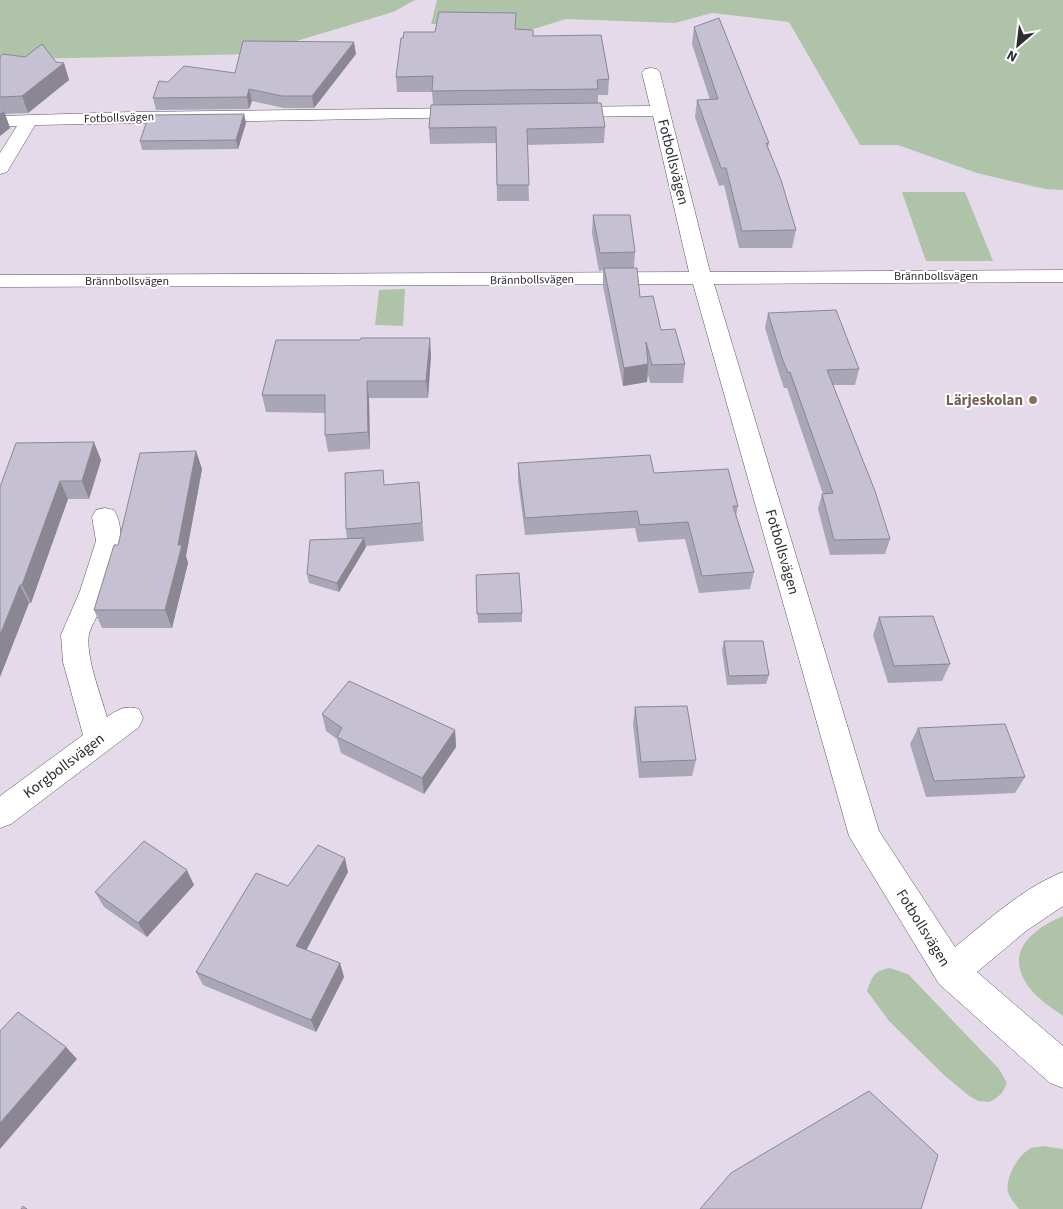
<svg xmlns="http://www.w3.org/2000/svg" width="1063" height="1209" font-family="'Source Sans 3',sans-serif">
<style>
.green{fill:#afc3a8}
.lines{fill:none;stroke-linecap:round;stroke-linejoin:round}
.minor-casing{stroke:#5d5462;stroke-width:1}
.minor{fill:#fff;fill-rule:evenodd}
.wall{fill:#a9a6b5}
.shaded-wall{fill:#8a8793}
.building{fill:#c5c1d2;stroke:#8a8793}
.education-dot{fill:#8d6e63;stroke:#fff;stroke-width:2}
.labels{text-anchor:middle;dominant-baseline:central;stroke-width:4;stroke-linejoin:round;paint-order:stroke}
.far-street-label{font-size:12px;fill:#2e2a30;stroke:#fff}
.street-label{font-size:15px;fill:#2e2a30;stroke:#fff}
.education-label{font-size:15px;font-weight:bold;fill:#785e54;stroke:#fff;text-anchor:end}
</style>
<rect width="100%" height="100%" fill="#e4daea"/>
<g class="green">
<polygon points="0,0 415,0 393,12 253,54 25,59 0,66"/>
<polygon points="437,0 1063,0 1063,190 1045,189 977,173 898,145 860,145 789,22 712,13 675,23 566,19 514,35 496,24 431,24"/>
<polygon points="902,192 965,192 993,261 926,261"/>
<polygon points="405,289 403,326 375,325 379,290"/>
<path d="M1063 916V1016C1053 1009 1041 1001 1033 992 1001 955 1029 931 1063 916Z"/>
<path d="M890 968 908 974 999 1069 1007 1083 1002 1093 995 1099 989 1102 978 1101 968 1095 944 1075 889 1021 867 991C873 976 873 971 890 968Z"/>
<path d="M1043 1146 1063 1149V1209H1019C1015 1204 1010 1198 1008 1192 1005 1177 1018 1155 1031 1148 1035 1147 1040 1147 1043 1146Z"/>
</g>
<g class="lines">
<defs>
<g id="minor">
<path d="M651 68 657 69 660 73 710 272 1063 270V282L714 284 879 831 955 947C987 921 1024 887 1063 872V906L1026 931 977 972 1063 1046V1088L1050 1083 939 984 849 836 693 284 0 287V275L689 272 653 116 564 117 558 116 555 112 558 108 564 107 650 106 642 73 645 69Z"/>
<polygon points="468,108 474,109 477,113 474,117 35,125 7,172 0,174 0,153 17,126 0,126 0,116 131,112"/>
<path d="M105 508 114 510C131 539 112 581 100 610 97 617 91 626 89 634 85 655 101 696 107 717 119 709 125 705 139 709L143 718 139 727 11 824 0 828V796L83 735 63 662 61 635 80 591 96 541 92 517 96 510Z"/>
</g>
</defs>
<use href="#minor" class="minor-casing"/>
<use href="#minor" class="minor"/>
</g>
<g class="wall">
<polygon points="694,27 769,143 768,147 796,230 792,248 739,248 724,185 719,186 695,117 697,100 710,100 692,44"/>
<polygon points="516,29 533,36 609,79 608,95 598,95 598,103 605,127 604,143 527,145 529,201 497,201 496,143 430,144 429,128 433,105 432,92 397,92 396,77 435,32"/>
<polygon points="356,54 314,108 284,108 252,101 249,109 156,110 153,98 235,73"/>
<polygon points="0,57 64,63 69,80 28,113 5,114 10,128 0,136"/>
<polygon points="244,114 246,123 238,149 142,150 140,141"/>
<polygon points="593,215 635,252 634,268 640,297 661,330 685,364 683,383 650,383 648,374 647,382 623,386 603,286 603,270 599,271 592,233"/>
<polygon points="768,313 859,369 855,385 833,385 890,539 885,554 830,555 818,509 822,494 823,494 787,388 784,388 779,373 765,328"/>
<polygon points="431,355 428,398 369,398 370,449 328,452 325,435 325,413 266,412 262,395"/>
<polygon points="196,451 202,469 186,556 188,563 172,628 102,628 94,610"/>
<polygon points="101,460 89,499 68,499 31,603 29,603 0,677 0,487"/>
<polygon points="518,463 654,473 738,506 736,516 754,572 750,589 699,593 685,539 638,542 635,528 525,535 518,480"/>
<polygon points="419,482 424,541 366,546 366,547 339,592 309,583 307,574 347,539 346,529"/>
<polygon points="476,575 522,613 522,622 478,623"/>
<polygon points="879,617 950,664 942,681 888,683 873,635"/>
<polygon points="724,641 769,675 766,684 727,685 722,650"/>
<polygon points="635,707 696,760 692,776 639,778 633,724"/>
<polygon points="322,714 455,730 456,747 424,794 341,753 337,739 326,731"/>
<polygon points="918,728 1025,777 1015,793 926,797 910,744"/>
<polygon points="348,872 306,950 340,963 344,977 316,1032 203,985 196,972 288,886"/>
<polygon points="194,885 147,937 104,907 95,892"/>
</g>
<g class="shaded-wall">
<polygon points="354,42 356,54 314,108 312,96"/>
<polygon points="64,63 69,80 28,113 22,96"/>
<polygon points="249,89 252,101 249,109 247,97"/>
<polygon points="4,111 10,128 0,136 0,114"/>
<polygon points="244,114 246,123 238,149 236,140"/>
<polygon points="430,338 431,355 428,398 426,381"/>
<polygon points="648,364 647,382 623,386 624,368"/>
<polygon points="367,381 369,398 370,449 368,432"/>
<polygon points="94,442 101,460 89,499 82,481"/>
<polygon points="196,451 202,469 186,556 188,563 172,628 165,610"/>
<polygon points="60,481 68,499 31,603 22,585"/>
<polygon points="364,538 366,547 339,592 337,583"/>
<polygon points="20,585 29,603 0,677 0,635"/>
<polygon points="455,730 456,747 424,794 422,778"/>
<polygon points="345,858 348,872 301,960 296,946"/>
<polygon points="187,870 194,885 147,937 138,923"/>
<polygon points="340,963 344,977 316,1032 311,1020"/>
<polygon points="66,1047 77,1059 0,1149 0,1123"/>
</g>
<g class="building">
<polygon points="439,12 516,13 515,29 533,30 533,36 601,35 609,79 597,80 598,89 432,91 433,76 396,77 401,38 403,38 404,32 435,32"/>
<polygon points="719,18 769,143 766,143 781,180 796,230 742,231 726,168 721,168 697,100 718,99 694,27"/>
<polygon points="243,41 354,42 312,96 282,96 249,89 247,97 153,98 159,81 168,82 184,66 235,73"/>
<polygon points="42,44 56,62 64,63 22,96 0,97 0,57 3,54 25,57"/>
<polygon points="601,103 605,127 527,129 529,185 497,185 496,127 429,128 431,105"/>
<polygon points="244,114 236,140 140,141 149,115"/>
<polygon points="593,215 630,215 635,252 600,253"/>
<polygon points="604,268 637,268 640,297 653,296 661,330 675,329 685,364 652,365 646,342 648,364 624,368"/>
<polygon points="836,310 859,369 827,370 875,491 890,539 834,540 822,494 833,493 790,372 788,373 782,358 768,313"/>
<polygon points="361,338 430,338 426,381 367,381 368,432 325,435 325,395 262,395 276,340 360,340"/>
<polygon points="94,442 82,481 60,481 22,585 20,585 0,635 0,487 16,443"/>
<polygon points="196,451 178,545 182,545 165,610 94,610 114,545 118,545 140,453"/>
<polygon points="650,455 654,473 728,469 738,506 733,506 754,572 702,576 688,522 640,525 637,511 525,518 518,463"/>
<polygon points="383,470 384,485 419,482 422,523 346,529 345,473"/>
<polygon points="364,538 337,583 307,574 310,540"/>
<polygon points="519,573 522,613 477,614 476,575"/>
<polygon points="933,616 950,664 894,666 879,617"/>
<polygon points="724,641 763,641 769,675 729,676"/>
<polygon points="349,681 455,730 422,778 337,737 342,728 322,714"/>
<polygon points="687,706 696,760 641,762 635,707"/>
<polygon points="1005,724 1025,777 934,781 918,728"/>
<polygon points="144,841 187,870 138,923 95,892"/>
<polygon points="318,845 345,858 296,946 340,963 311,1020 196,972 256,873 288,886"/>
<polygon points="18,1012 66,1047 0,1123 0,1031"/>
<polygon points="869,1091 938,1155 921,1209 700,1209 731,1173"/>
<polygon points="23,1206 27,1209 21,1209"/>
</g>
<circle class="education-dot" cx="1033" cy="400" r="5"/>
<g class="labels">
<g class="far-street-label">
<text transform="translate(119 118) rotate(-2)">Fotbollsvägen</text>
<text x="936" y="276">Brännbollsvägen</text>
<text transform="translate(532 280) rotate(-1)">Brännbollsvägen</text>
<text x="127" y="281">Brännbollsvägen</text>
</g>
<g class="street-label">
<text transform="translate(673 162) rotate(76)">Fotbollsvägen</text>
<text transform="translate(782 552) rotate(74)">Fotbollsvägen</text>
<text transform="translate(64 766) rotate(-37)">Korgbollsvägen</text>
<text transform="translate(923 928) rotate(58)">Fotbollsvägen</text>
</g>
<g class="education-label">
<text x="1023" y="400">Lärjeskolan</text>
</g>
</g>
<g transform="translate(1018 45) rotate(208)" stroke="#ffffff" stroke-width="4" paint-order="stroke">
<path d="M0-4L9 19L0 12L-9 19Z" fill="#2e2a30"/>
<text y="-8" font-size="14" font-weight="bold" text-anchor="middle" fill="#2e2a30">N</text>
</g>
</svg>
